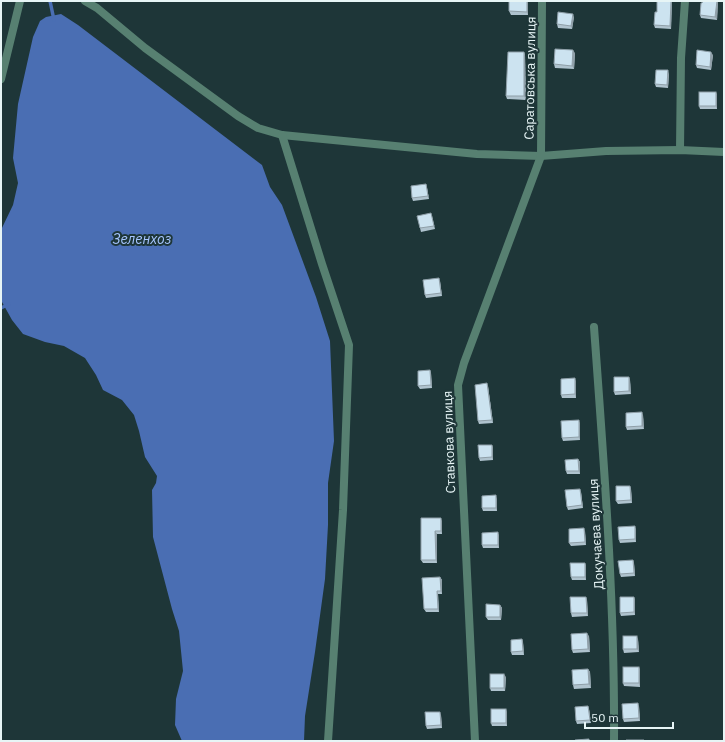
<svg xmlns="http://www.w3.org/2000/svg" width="725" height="742" font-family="'IBM Plex Sans',sans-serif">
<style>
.water{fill:#4a6eb3}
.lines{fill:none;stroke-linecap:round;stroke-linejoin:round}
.stream{stroke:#4a6eb3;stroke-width:3.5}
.minor{stroke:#578071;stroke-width:8}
.wall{fill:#afc3ce}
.shaded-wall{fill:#8f9fa8}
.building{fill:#cce3f0;stroke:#8f9fa8}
.labels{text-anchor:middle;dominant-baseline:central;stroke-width:4;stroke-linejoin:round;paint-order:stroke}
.street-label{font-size:13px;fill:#e7f5f6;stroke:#1e3638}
.water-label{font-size:14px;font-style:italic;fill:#a7c6ff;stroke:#1e3638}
</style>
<rect width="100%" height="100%" fill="#1e3638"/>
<polygon class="water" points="61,14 78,25 262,165 270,187 282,205 316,297 330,341 334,441 328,483 328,525 325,579 315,652 305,716 304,741 182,741 175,725 176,699 183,671 179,631 172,609 153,537 152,490 156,483 157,476 145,457 139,431 134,415 122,400 103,390 96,375 85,358 64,346 45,342 23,334 12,320 2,302 1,296 1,230 13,205 18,183 13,158 18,104 33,37 40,21 46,17"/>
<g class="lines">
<g class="stream">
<polyline points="50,1 54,20"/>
<polyline points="1,308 9,304"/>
</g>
<g class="minor">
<polyline points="85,1 97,8 145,48 238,116 258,128 282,135 477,154 541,156 606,151 680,150 724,152"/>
<polyline points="1,79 20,1"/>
<polyline points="282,135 322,264 349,345 343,510 328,741"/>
<polyline points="680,150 681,58 685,1"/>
<path d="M594 327C604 465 615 603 614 741"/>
<polyline points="475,741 458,385 464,363 541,156 542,1"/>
</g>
</g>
<g class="wall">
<polygon points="528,1 528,15 511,15 509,11"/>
<polygon points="672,1 671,29 655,28 654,25 657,12"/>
<polygon points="703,1 718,1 717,20 701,18 700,15"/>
<polygon points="574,17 572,29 558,28 557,24"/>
<polygon points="524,52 525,55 526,100 507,99 506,96"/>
<polygon points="575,53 574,69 555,68 554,64"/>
<polygon points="713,55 711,70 697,68 696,65"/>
<polygon points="669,74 668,88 656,87 655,84"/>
<polygon points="716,92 717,95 717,109 700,109 699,106"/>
<polygon points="426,184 427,188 429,199 413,201 412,198"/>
<polygon points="432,216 435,229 421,232 420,228"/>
<polygon points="440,281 442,296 426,298 425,295"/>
<polygon points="430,370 431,373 432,388 420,389 418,386"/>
<polygon points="629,377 630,380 631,394 615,395 614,392"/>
<polygon points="576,381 576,398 562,398 561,395"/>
<polygon points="488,386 493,423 479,424 478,421"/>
<polygon points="643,415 644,429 627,430 626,427"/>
<polygon points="580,423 580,440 563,441 562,438"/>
<polygon points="492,445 493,448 493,460 480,461 479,458"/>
<polygon points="578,459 580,462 580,474 567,474 566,471"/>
<polygon points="630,486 631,489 632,503 618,504 616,501"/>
<polygon points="581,492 583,508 568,510 567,507"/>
<polygon points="497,499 497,511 483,511 482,508"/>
<polygon points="421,518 442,521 442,534 437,534 437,563 423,563 421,560"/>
<polygon points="636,529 636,542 620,543 619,540"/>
<polygon points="585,531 586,545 571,546 569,543"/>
<polygon points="499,535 499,548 483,548 482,545"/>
<polygon points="633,560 634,563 635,576 621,577 620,574"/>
<polygon points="585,563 586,566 586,580 572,580 571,577"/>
<polygon points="440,577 442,580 442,594 438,594 439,612 426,612 424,609"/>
<polygon points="586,597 587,600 588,616 572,617 571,613"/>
<polygon points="634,597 635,600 635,615 621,616 620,613"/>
<polygon points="500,605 502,608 501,620 488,620 486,617"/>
<polygon points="589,636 590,652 573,653 572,650"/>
<polygon points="522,639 523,642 524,655 512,655 511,652"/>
<polygon points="638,639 639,652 624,653 623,649"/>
<polygon points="639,667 640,670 640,687 624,686 623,683"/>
<polygon points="588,669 590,672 591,688 574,689 573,685"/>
<polygon points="506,677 505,691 491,691 490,688"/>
<polygon points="588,706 589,709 591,723 577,724 576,721"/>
<polygon points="639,706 640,721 624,722 623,719"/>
<polygon points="506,709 507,713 507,726 492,726 491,723"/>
<polygon points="441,715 442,728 427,729 426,726"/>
</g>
<g class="shaded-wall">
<polygon points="527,1 528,1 528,15 527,12"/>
<polygon points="671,1 672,1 671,29 670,26"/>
<polygon points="717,1 718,1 717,20 715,17"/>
<polygon points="573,14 574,17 572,29 571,26"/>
<polygon points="573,50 575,53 574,69 572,66"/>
<polygon points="524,52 525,55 526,100 524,96"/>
<polygon points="711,52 713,55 711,70 710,67"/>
<polygon points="668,70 669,74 668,88 667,85"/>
<polygon points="716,92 717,95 717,109 716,106"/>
<polygon points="426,184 427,188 429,199 428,196"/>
<polygon points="439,278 440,281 442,296 441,293"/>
<polygon points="430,370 431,373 432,388 431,385"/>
<polygon points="629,377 630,380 631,394 629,391"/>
<polygon points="575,378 576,381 576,398 575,394"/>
<polygon points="487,383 488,386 493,423 492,420"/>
<polygon points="642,412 643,415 644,429 642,426"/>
<polygon points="579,420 580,423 580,440 579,437"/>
<polygon points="492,445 493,448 493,460 492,457"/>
<polygon points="578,459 580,462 580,474 579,471"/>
<polygon points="630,486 631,489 632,503 631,500"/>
<polygon points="580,489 581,492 583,508 582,505"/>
<polygon points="496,495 497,499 497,511 496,508"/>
<polygon points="441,518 442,521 442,534 441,531"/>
<polygon points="635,526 636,529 636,542 635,539"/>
<polygon points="584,528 585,531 586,545 585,542"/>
<polygon points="435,531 437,534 437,563 436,560"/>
<polygon points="498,532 499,535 499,548 498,545"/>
<polygon points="633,560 634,563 635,576 634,573"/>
<polygon points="585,563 586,566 586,580 585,577"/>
<polygon points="440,577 442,580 442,594 441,591"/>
<polygon points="437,591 438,594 439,612 438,609"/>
<polygon points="586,597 587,600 588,616 587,613"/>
<polygon points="634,597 635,600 635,615 634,612"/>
<polygon points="500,605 502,608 501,620 500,617"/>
<polygon points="587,633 589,636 590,652 588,649"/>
<polygon points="637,636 638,639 639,652 637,649"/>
<polygon points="522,639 523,642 524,655 523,651"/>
<polygon points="639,667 640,670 640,687 639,683"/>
<polygon points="588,669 590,672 591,688 589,684"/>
<polygon points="504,674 506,677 505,691 504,688"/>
<polygon points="638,703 639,706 640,721 639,718"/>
<polygon points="588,706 589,709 591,723 590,720"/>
<polygon points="506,709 507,713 507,726 506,723"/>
<polygon points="440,712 441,715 442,728 441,725"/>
</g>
<g class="building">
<polygon points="509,1 527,1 527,12 509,11"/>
<polygon points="657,1 671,1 670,26 654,25 655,12 657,12"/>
<polygon points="703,1 717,1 715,17 700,15 701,3 702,3"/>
<polygon points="558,12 573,14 571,26 557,24"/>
<polygon points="555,49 573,50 572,66 554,64"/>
<polygon points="697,50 711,52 710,67 696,65"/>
<polygon points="508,52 524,52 524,96 506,96"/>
<polygon points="656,70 668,70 667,85 655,84"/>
<rect x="699" y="92" width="17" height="14"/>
<polygon points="426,184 428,196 412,198 411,186"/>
<polygon points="431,213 434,226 420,228 417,216"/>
<polygon points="439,278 441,293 425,295 423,280"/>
<polygon points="430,370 431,385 418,386 418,371"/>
<polygon points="614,377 629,377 629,391 614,392"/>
<polygon points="575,378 575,394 561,395 561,379"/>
<polygon points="487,383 492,420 478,421 475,385"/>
<polygon points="642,412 642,426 626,427 626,413"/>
<polygon points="579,420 579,437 562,438 561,421"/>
<polygon points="478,445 492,445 492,457 479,458"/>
<polygon points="578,459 579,471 566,471 565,460"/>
<polygon points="616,486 630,486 631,500 616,501"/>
<polygon points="580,489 582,505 567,507 565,490"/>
<polygon points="496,495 496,508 482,508 482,496"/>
<polygon points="421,518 441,518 441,531 435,531 436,560 421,560"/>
<polygon points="635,526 635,539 619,540 618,527"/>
<polygon points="584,528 585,542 569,543 569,529"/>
<polygon points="498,532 498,545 482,545 482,533"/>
<polygon points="633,560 634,573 620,574 618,561"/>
<polygon points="570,563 585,563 585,577 571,577"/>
<polygon points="440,577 441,591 437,591 438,609 424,609 422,578"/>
<polygon points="570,597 586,597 587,613 571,613"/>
<polygon points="620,597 634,597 634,612 620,613"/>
<polygon points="486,604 500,605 500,617 486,617"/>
<polygon points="587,633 588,649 572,650 571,634"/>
<rect x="623" y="636" width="14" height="13"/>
<polygon points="522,639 523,651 511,652 511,640"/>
<rect x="623" y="667" width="16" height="16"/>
<polygon points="588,669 589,684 573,685 572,670"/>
<rect x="490" y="674" width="14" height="14"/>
<polygon points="638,703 639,718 623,719 622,704"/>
<polygon points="588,706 590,720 576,721 575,707"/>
<rect x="491" y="709" width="15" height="14"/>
<polygon points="425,712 440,712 441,725 426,726"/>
<polygon points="589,739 589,741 575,741 575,740"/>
<polygon points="626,740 644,740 645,741 626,741"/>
</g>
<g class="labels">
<g class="street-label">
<text transform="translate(530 78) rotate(-89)">Саратовська вулиця</text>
<text transform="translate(449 442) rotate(-92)">Ставкова вулиця</text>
<text transform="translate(596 534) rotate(-93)">Докучаєва вулиця</text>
</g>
<g class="water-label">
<text x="142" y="239">Зеленхоз</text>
</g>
</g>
<rect width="725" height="742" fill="none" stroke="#e7f5f6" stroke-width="4"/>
<path d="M585 722v6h88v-6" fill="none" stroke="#e7f5f6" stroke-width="2"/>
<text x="591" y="722" font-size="12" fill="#e7f5f6" stroke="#1e3638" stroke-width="3" paint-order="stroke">50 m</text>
</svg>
